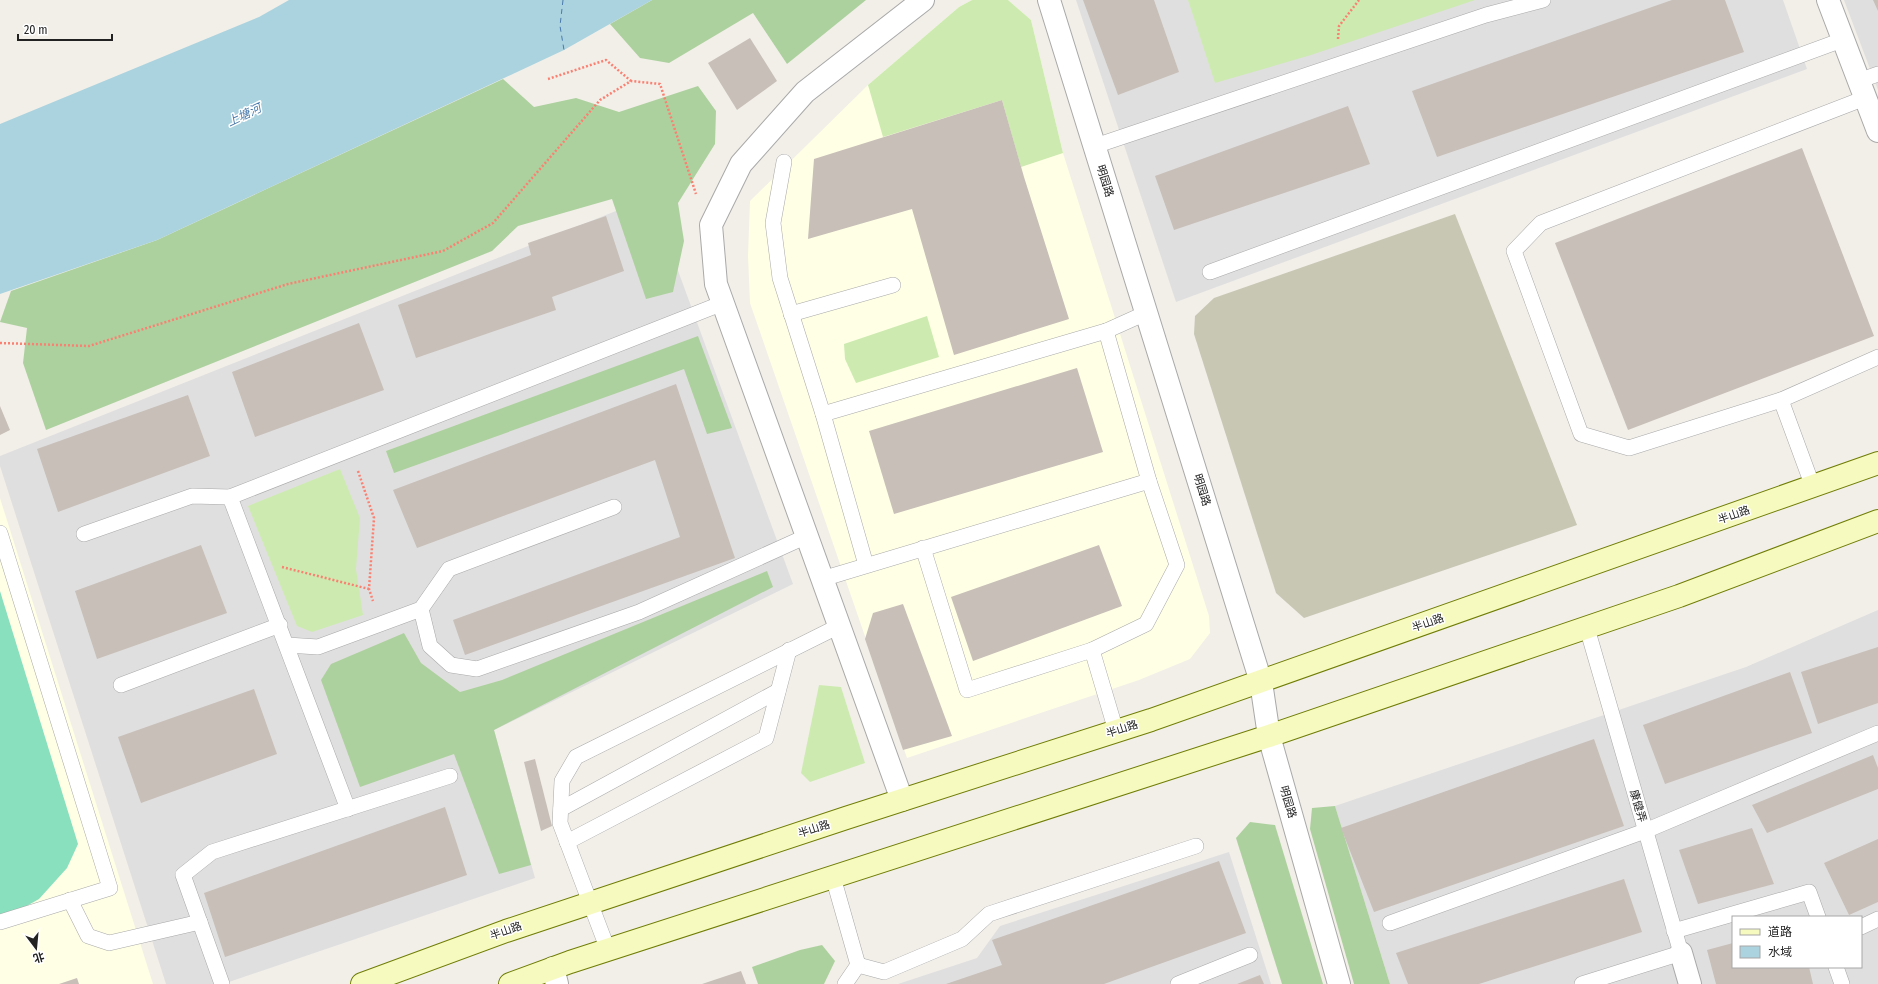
<svg xmlns="http://www.w3.org/2000/svg" width="1878" height="984" font-family="'Fira Sans Condensed','Noto Sans SC',sans-serif">
<style>
.residential{fill:#e0dfdf;fill-rule:evenodd}
.education{fill:#ffffe5}
.construction{fill:#c7c7b4}
.grass{fill:#cdebb0}
.forest{fill:#add19e}
.pitch{fill:#88e0be}
.water{fill:#aad3df}
.lines{fill:none;stroke-linecap:round;stroke-linejoin:round}
.ferry{stroke:#4a7aab;stroke-width:1;stroke-dasharray:5 4;stroke-linecap:butt}
.building{fill:#c7bfb8}
.service-casing{stroke:#a9a9a9;stroke-width:16}
.minor-casing{stroke:#a9a9a9;stroke-width:24}
.secondary-casing{stroke:#707d05;stroke-width:24}
.path{stroke:#fa8072;stroke-width:2.5;stroke-dasharray:2 2;stroke-linecap:butt}
.service{stroke:#fff;stroke-width:15}
.minor{stroke:#fff;stroke-width:22}
.secondary{stroke:#f7fabf;stroke-width:22}
.labels{text-anchor:middle;dominant-baseline:central;stroke-width:3;stroke-linejoin:round;paint-order:stroke}
.street-label{font-size:11px;fill:#222;stroke:#fff}
.water-label{font-size:12px;font-style:italic;fill:#4a7aab;stroke:#fff}
</style>
<rect width="100%" height="100%" fill="#f2efe9"/>
<g class="residential">
<polygon points="1076,0 1783,0 1807,69 1176,302"/>
<polygon points="1844,0 1878,0 1878,90"/>
<polygon points="651,197 793,584 494,730 535,878 223,984 166,984 0,466 0,456"/>
<path d="M1878 610V984H1390L1335 806 1746 667ZM1733 917H1861V967H1733Z"/>
<polygon points="1229,852 1271,984 898,984 977,958 1000,926"/>
</g>
<g class="education">
<polygon points="972,0 1008,0 1031,20 1063,153 1209,616 1210,633 1190,659 1139,680 907,758 750,303 748,256 750,201 868,85 959,7"/>
<polygon points="0,498 153,984 0,984"/>
</g>
<polygon class="construction" points="1455,214 1577,525 1304,618 1276,593 1194,334 1195,316 1214,298"/>
<g class="grass">
<polygon points="972,0 1008,0 1031,20 1063,153 1021,167 1002,100 883,137 868,85 959,7"/>
<polygon points="1188,0 1475,0 1311,55 1215,83"/>
<polygon points="927,316 939,357 856,383 845,359 844,344"/>
<polygon points="340,469 360,518 356,569 363,615 312,632 297,626 248,506"/>
<polygon points="819,685 841,687 865,763 810,782 801,773"/>
</g>
<g class="forest">
<polygon points="652,0 866,0 787,64 753,13 669,63 640,58 610,24"/>
<polygon points="503,79 534,107 576,98 619,112 698,86 716,111 715,144 678,203 684,241 673,292 646,299 612,199 518,226 492,251 46,430 23,363 27,328 0,322 11,291 157,240"/>
<polygon points="698,336 732,428 707,434 684,369 394,473 386,451"/>
<polygon points="767,571 773,587 494,730 531,865 499,874 454,754 360,787 321,680 331,664 404,633 421,663 460,692 502,680"/>
<polygon points="1335,806 1390,984 1354,984 1310,829 1312,808"/>
<polygon points="1250,822 1275,825 1323,984 1282,984 1236,838"/>
<polygon points="822,945 835,961 824,984 758,984 752,967 800,950"/>
</g>
<polygon class="pitch" points="0,591 78,844 67,868 39,899 0,921"/>
<polygon class="water" points="289,0 652,0 564,50 157,240 0,294 0,124 259,17"/>
<g class="lines">
<polyline class="ferry" points="563,0 560,26 564,50"/>
</g>
<g class="building">
<polygon points="1083,0 1154,0 1179,72 1118,95"/>
<polygon points="1672,0 1725,0 1744,52 1437,157 1412,91"/>
<polygon points="1873,0 1878,0 1878,11"/>
<polygon points="750,38 777,81 737,110 708,63"/>
<polygon points="1002,100 1024,177 1069,319 954,355 912,209 808,239 814,159"/>
<polygon points="1348,106 1370,164 1174,230 1155,176"/>
<polygon points="1802,148 1874,336 1628,430 1555,243"/>
<polygon points="606,216 624,271 552,297 556,310 416,358 398,305 531,255 528,243"/>
<polygon points="359,323 384,390 255,437 232,372"/>
<polygon points="1077,368 1103,452 894,514 869,431"/>
<polygon points="676,384 735,558 465,655 453,620 680,537 655,460 417,548 393,490"/>
<polygon points="188,395 210,456 58,512 37,449"/>
<polygon points="0,406 10,430 0,435"/>
<polygon points="201,545 227,613 97,659 75,591"/>
<polygon points="1099,545 1122,606 973,661 951,597"/>
<polygon points="903,604 952,736 903,750 865,639 873,613"/>
<polygon points="1878,647 1878,703 1818,724 1801,672"/>
<polygon points="1790,672 1812,733 1665,784 1643,725"/>
<polygon points="254,689 277,754 141,803 118,737"/>
<polygon points="1594,739 1624,826 1374,912 1341,828"/>
<polygon points="1873,755 1878,768 1878,789 1767,833 1752,805"/>
<polygon points="535,759 552,826 541,831 524,762"/>
<polygon points="445,807 467,875 225,957 204,893"/>
<polygon points="1752,828 1774,884 1698,904 1679,850"/>
<polygon points="1878,839 1878,902 1849,915 1824,863"/>
<polygon points="1219,861 1246,933 1104,984 946,984 1002,965 992,940"/>
<polygon points="1624,879 1642,932 1479,984 1408,984 1396,953"/>
<polygon points="1733,943 1733,967 1809,967 1813,984 1716,984 1707,950"/>
<polygon points="741,971 746,984 702,984"/>
<polygon points="1260,975 1264,984 1237,984"/>
<polygon points="77,978 79,984 59,984"/>
</g>
<g class="lines">
<defs>
<g id="service">
<polyline points="1858,81 1878,74"/>
<polyline points="1095,146 1486,15 1543,0"/>
<polyline points="784,162 773,223 780,278 823,414 866,565"/>
<polyline points="1210,272 1842,40"/>
<polyline points="791,314 893,285"/>
<polyline points="1106,331 1146,313"/>
<polyline points="1781,400 1629,448 1581,434 1514,251 1541,223 1865,98"/>
<polyline points="823,414 1106,331 1149,481"/>
<polyline points="1813,487 1781,400 1878,357"/>
<polyline points="0,533 110,888 0,922"/>
<polyline points="84,534 192,496 230,497"/>
<polyline points="923,548 967,690 1092,650 1116,731"/>
<polyline points="822,579 1149,481 1177,565 1146,624 1092,650"/>
<polyline points="421,609 430,646 451,665 477,669 639,612 807,536"/>
<polyline points="287,645 318,647 421,609 449,569 614,507"/>
<polyline points="121,685 280,625"/>
<polyline points="348,809 230,497 723,303"/>
<polyline points="561,809 778,691"/>
<polyline points="567,842 766,738 789,650"/>
<polyline points="833,877 858,965 845,984"/>
<polyline points="70,900 88,936 109,943 200,922"/>
<polyline points="1390,923 1645,831 1878,733"/>
<polyline points="1861,927 1878,919"/>
<polyline points="1674,931 1809,892 1818,917"/>
<polyline points="608,950 560,823 562,781 576,757 839,626"/>
<polyline points="858,965 884,972 962,939 989,914 1196,846"/>
<polyline points="1836,967 1842,984"/>
<polyline points="222,984 183,875 212,852 450,776"/>
<polyline points="1178,984 1250,955"/>
<polyline points="1582,984 1681,953 1587,628"/>
</g>
<g id="minor">
<polyline points="1049,0 1261,682 1269,736 1339,984"/>
<polyline points="1828,0 1878,131"/>
<polyline points="902,800 716,284 711,225 741,164 805,92 923,0"/>
<polyline points="1681,953 1690,984"/>
<polyline points="553,968 557,984"/>
</g>
<g id="secondary">
<polyline points="362,984 506,931 846,818 1151,720 1878,463"/>
<polyline points="510,984 570,962 1269,736 1679,596 1878,521"/>
</g>
</defs>
<use href="#service" class="service-casing"/>
<use href="#minor" class="minor-casing"/>
<use href="#secondary" class="secondary-casing"/>
<g class="path">
<polyline points="1338,39 1339,26 1359,0"/>
<polyline points="548,79 606,60 631,81"/>
<polyline points="0,343 89,346 288,284 443,251 493,223 600,100 631,81 660,84 696,194"/>
<polyline points="358,471 374,518 369,589 373,601"/>
<polyline points="282,567 369,589"/>
</g>
<use href="#service" class="service"/>
<use href="#minor" class="minor"/>
<use href="#secondary" class="secondary"/>
</g>
<g class="labels">
<g class="street-label">
<text transform="translate(1105 181) rotate(73)">明园路</text>
<text transform="translate(1202 490) rotate(73)">明园路</text>
<text transform="translate(1734 515) rotate(-19)">半山路</text>
<text transform="translate(1428 623) rotate(-19)">半山路</text>
<text transform="translate(1122 729) rotate(-18)">半山路</text>
<text transform="translate(1288 802) rotate(74)">明园路</text>
<text transform="translate(1638 806) rotate(74)">康健弄</text>
<text transform="translate(814 829) rotate(-18)">半山路</text>
<text transform="translate(506 931) rotate(-19)">半山路</text>
</g>
<g class="water-label">
<text transform="translate(244 115) rotate(-25)">上塘河</text>
</g>
</g>
<rect x="1732" y="916" width="130" height="52" fill="#ffffff" stroke="#a7a7a7"/>
<rect x="1740" y="929" width="20" height="6" fill="#f7fabf" stroke="#a7a7a7"/>
<text x="1768" y="936" font-size="12" fill="#222222">道路</text>
<rect x="1740" y="946" width="20" height="12" fill="#aad3df" stroke="#a7a7a7"/>
<text x="1768" y="956" font-size="12" fill="#222222">水域</text>
<g transform="translate(36 948) rotate(164)" stroke="#ffffff" stroke-width="3" paint-order="stroke">
<path d="M0-3L7 15L0 10L-7 15Z" fill="#222222"/>
<text y="-6" font-size="11" font-weight="bold" text-anchor="middle" fill="#222222">北</text>
</g>
<path d="M18 34v6h94v-6" fill="none" stroke="#222222" stroke-width="2"/>
<text x="24" y="34" font-size="12" fill="#222222" stroke="#ffffff" stroke-width="3" paint-order="stroke">20 m</text>
</svg>
